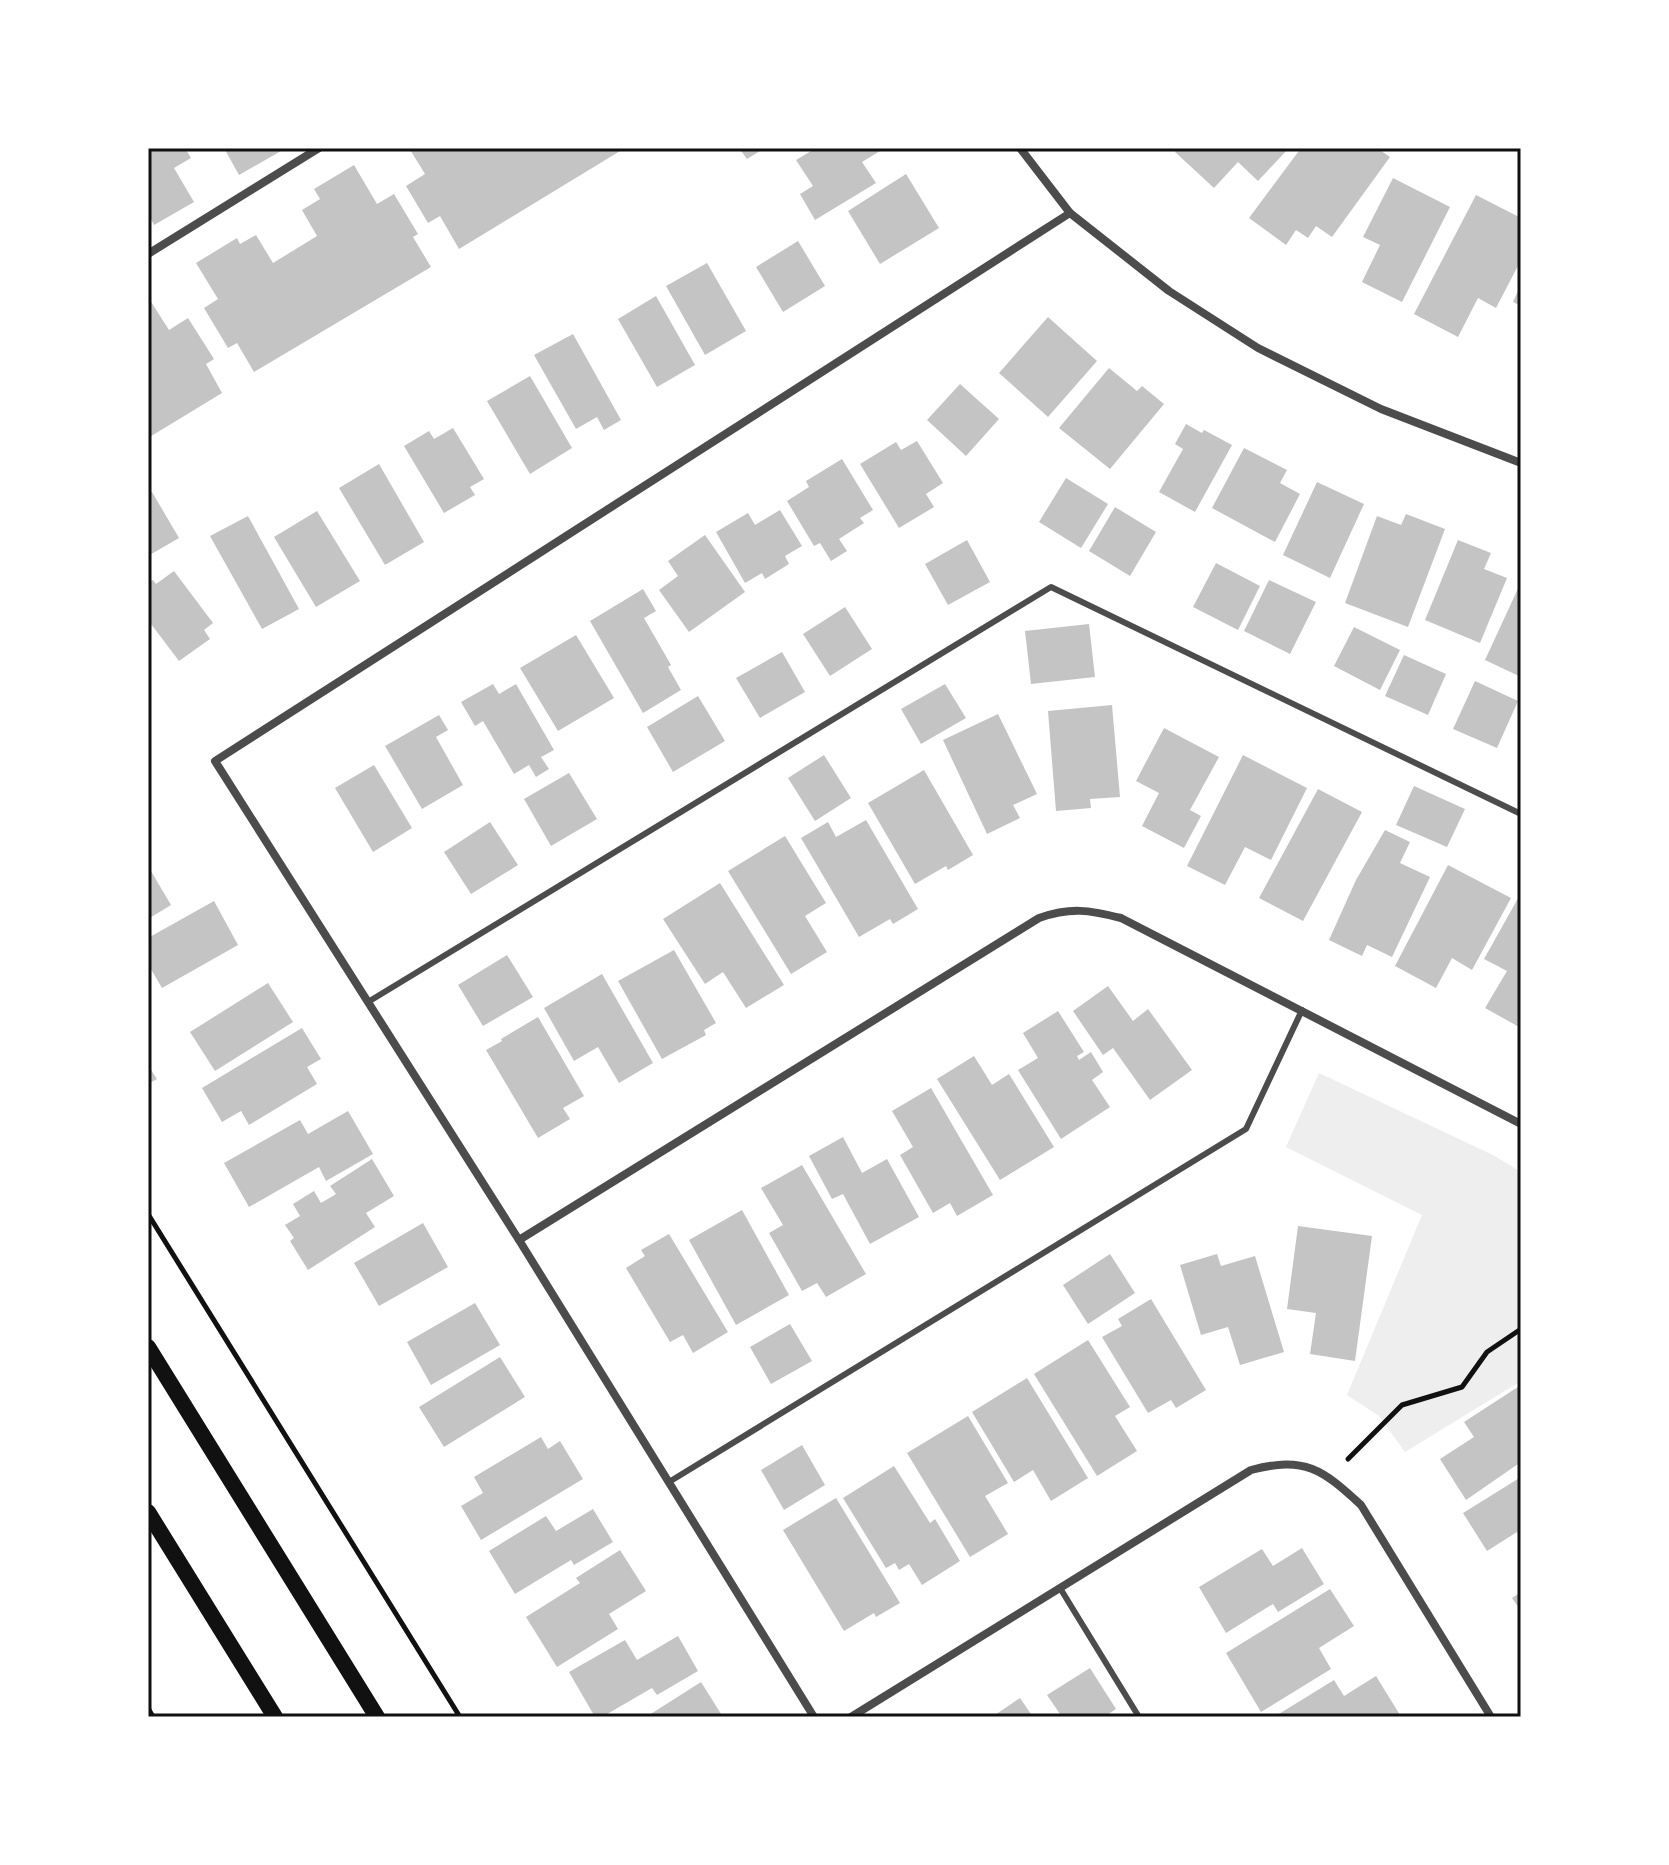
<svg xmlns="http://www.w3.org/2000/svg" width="1669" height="1865" font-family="'PT Sans Narrow',sans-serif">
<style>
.green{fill:#eee}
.building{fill:#c4c4c4}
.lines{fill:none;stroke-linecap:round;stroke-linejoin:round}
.path{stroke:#111;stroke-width:5}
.service{stroke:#4c4c4c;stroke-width:6}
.minor{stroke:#4c4c4c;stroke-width:8}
.secondary{stroke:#111;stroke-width:16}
.neatline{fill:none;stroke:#111;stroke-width:3}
</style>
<rect width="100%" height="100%" fill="#fff"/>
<polygon class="green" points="1319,1073 1493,1155 1521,1172 1521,1381 1405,1452 1379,1416 1347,1395 1422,1215 1286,1147"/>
<g class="building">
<polygon points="148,148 185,148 191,158 174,168 194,202 154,225 151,219 148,221"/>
<polygon points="224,148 279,148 281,151 239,175"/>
<polygon points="409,148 625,148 459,249 440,216 428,223 406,186 425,174"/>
<polygon points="739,148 765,148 747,159"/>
<polygon points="816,148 885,148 862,162 876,183 815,220 800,194 813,186 796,160"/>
<polygon points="1179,148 1289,148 1258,181 1238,162 1214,188 1175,152"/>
<polygon points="1301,148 1377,148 1390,157 1332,237 1316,226 1308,238 1296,230 1286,245 1249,218"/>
<polygon points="354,165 377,204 394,194 418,234 413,237 431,267 254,372 237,343 228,348 204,308 218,299 196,263 237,238 240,244 256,235 273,263 317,236 302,210 320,199 314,189"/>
<polygon points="906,174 939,228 880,264 848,211"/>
<polygon points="1393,178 1450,207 1402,302 1362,282 1380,245 1363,237"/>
<polygon points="1476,195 1521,218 1521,260 1496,308 1478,298 1458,337 1414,314"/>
<polygon points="798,241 825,286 783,312 756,267"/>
<polygon points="707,263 746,331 705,355 666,286"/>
<polygon points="1521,284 1521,306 1513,302"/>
<polygon points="656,296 695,365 657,387 618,319"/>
<polygon points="148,297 169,330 188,318 214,359 206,364 222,393 148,438"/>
<polygon points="1048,317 1097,361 1048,417 999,373"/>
<polygon points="573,334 621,420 604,430 597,417 576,429 534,355"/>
<polygon points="1109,368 1137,391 1142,386 1164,404 1110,469 1059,428"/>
<polygon points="530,376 572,448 530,474 487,401"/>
<polygon points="960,384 999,419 966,456 927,420"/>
<polygon points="1186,424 1202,433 1204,430 1232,445 1195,512 1159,492 1183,449 1175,444"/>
<polygon points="453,428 484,479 470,487 475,495 444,513 404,446 429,431 434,439"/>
<polygon points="917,441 943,483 926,494 934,507 899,528 860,464 896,442 901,450"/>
<polygon points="1244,448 1287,470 1280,483 1300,494 1275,542 1212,508"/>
<polygon points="842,459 873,510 860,518 864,523 839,539 847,551 831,561 820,543 814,546 787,501 809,487 806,481"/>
<polygon points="379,464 424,542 385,565 339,488"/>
<polygon points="1066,478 1108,504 1081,548 1039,522"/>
<polygon points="1317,482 1364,504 1330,578 1283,555"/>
<polygon points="152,492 179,538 148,556 148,494"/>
<polygon points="1115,507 1156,532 1130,576 1089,551"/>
<polygon points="780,510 802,546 785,556 789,564 765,579 762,573 745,583 716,532 748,513 755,525"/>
<polygon points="317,511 360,581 316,607 274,537"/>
<polygon points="1406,514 1445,529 1408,627 1345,603 1377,516 1401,525"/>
<polygon points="248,516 299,609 262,629 210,536"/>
<polygon points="705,535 745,592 689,632 659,590 678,576 668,561"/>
<polygon points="967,540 990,582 948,605 925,564"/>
<polygon points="1458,540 1491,553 1484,569 1507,578 1480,643 1425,620"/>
<polygon points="1216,563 1260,586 1238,630 1193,607"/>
<polygon points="174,571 213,623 204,630 210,639 179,661 148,620 148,583 153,580 156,584"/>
<polygon points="1269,580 1316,602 1290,654 1244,631"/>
<polygon points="1521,582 1521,677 1485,660"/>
<polygon points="643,589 656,611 644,618 671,665 668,667 681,690 643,713 590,621"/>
<polygon points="845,607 872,649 830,676 803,634"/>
<polygon points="1089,624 1095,677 1031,684 1025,631"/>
<polygon points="1354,627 1400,650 1380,690 1334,666"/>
<polygon points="576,635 614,698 558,731 520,668"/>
<polygon points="782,652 805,692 760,718 736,678"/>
<polygon points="1404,655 1446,674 1428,715 1385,696"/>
<polygon points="1475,681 1518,701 1497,748 1453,729"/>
<polygon points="493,684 499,694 516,684 554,750 541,757 549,769 536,777 529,765 514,774 483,721 475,726 461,702"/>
<polygon points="945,684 966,718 921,744 901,709"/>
<polygon points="698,696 725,741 673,772 647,727"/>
<polygon points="1112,705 1120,797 1090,799 1091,808 1056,811 1048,711"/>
<polygon points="998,714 1037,794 1013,805 1020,818 987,834 943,740"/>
<polygon points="439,715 448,730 436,737 463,785 422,809 385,746"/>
<polygon points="1164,728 1219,757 1190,810 1201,816 1184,848 1142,826 1159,793 1136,781"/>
<polygon points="824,755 851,798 815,821 788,778"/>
<polygon points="1243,755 1307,788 1271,860 1245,847 1225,885 1187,866"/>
<polygon points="374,765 412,828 373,852 335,788"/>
<polygon points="924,770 973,855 948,870 946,866 915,884 868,803"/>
<polygon points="569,773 597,819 551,846 524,799"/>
<polygon points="1414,786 1465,809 1447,847 1396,825"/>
<polygon points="1318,789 1362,812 1303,921 1259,898"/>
<polygon points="866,820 918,909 893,924 890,919 859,937 801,838 828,822 836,837"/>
<polygon points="490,822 518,865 471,894 444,852"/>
<polygon points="1385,830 1410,842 1400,863 1430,877 1392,957 1367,945 1362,956 1329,940 1356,880"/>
<polygon points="785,836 826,903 805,916 827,952 791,974 728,871"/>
<polygon points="1448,865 1511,898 1472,970 1452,958 1436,988 1395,966"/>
<polygon points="148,866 171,905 148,919"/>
<polygon points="720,883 784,985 746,1008 723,972 705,984 663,919"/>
<polygon points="1521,893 1521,1028 1485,1008 1507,971 1484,959"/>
<polygon points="214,901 238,945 162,988 148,964 148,938"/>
<polygon points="674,950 716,1023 704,1030 706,1035 662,1059 618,981"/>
<polygon points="507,955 533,997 483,1026 458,985"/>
<polygon points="602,974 653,1063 619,1083 598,1047 574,1061 544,1008"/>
<polygon points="268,983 293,1022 215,1071 190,1032"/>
<polygon points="1108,986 1133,1021 1148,1009 1192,1070 1150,1100 1113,1048 1103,1055 1073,1011"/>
<polygon points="1058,1011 1084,1052 1077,1056 1079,1060 1091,1052 1103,1072 1092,1080 1110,1107 1061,1139 1018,1070 1038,1058 1023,1033"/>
<polygon points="538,1017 584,1096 563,1108 570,1119 538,1138 486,1050 502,1041 501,1039"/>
<polygon points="302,1028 321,1059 307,1067 317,1084 249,1125 241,1111 222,1122 202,1088"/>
<polygon points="974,1056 992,1085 1009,1074 1054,1147 1000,1180 937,1079"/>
<polygon points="148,1065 157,1079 148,1084"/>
<polygon points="931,1088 993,1195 957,1216 950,1203 933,1213 900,1155 913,1147 892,1111"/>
<polygon points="348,1111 373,1154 326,1181 319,1167 249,1207 224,1163 300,1120 308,1134"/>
<polygon points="843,1137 862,1173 887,1159 919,1217 870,1244 843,1194 832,1199 809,1156"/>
<polygon points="372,1159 394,1196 366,1213 375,1227 308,1270 290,1241 294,1238 285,1225 300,1216 293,1204 314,1191 321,1203 336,1194 330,1186"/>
<polygon points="802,1165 866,1274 826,1297 817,1283 802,1291 769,1233 783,1225 761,1188"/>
<polygon points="742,1210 789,1295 736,1325 689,1240"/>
<polygon points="423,1223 448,1267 379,1306 354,1263"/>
<polygon points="1298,1226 1372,1236 1355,1361 1310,1354 1316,1313 1287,1309"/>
<polygon points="669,1234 728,1332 693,1353 683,1335 670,1342 626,1268 645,1256 641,1250"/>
<polygon points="1110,1254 1135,1293 1088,1324 1063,1285"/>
<polygon points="1217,1254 1221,1266 1255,1256 1284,1352 1240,1365 1228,1327 1201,1335 1180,1265"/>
<polygon points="1151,1299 1206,1390 1176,1408 1171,1400 1148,1413 1102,1337 1122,1326 1118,1319"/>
<polygon points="475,1303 500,1345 431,1385 407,1342"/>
<polygon points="790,1324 812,1361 771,1384 750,1347"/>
<polygon points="1088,1340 1130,1407 1115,1416 1137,1451 1097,1476 1034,1374"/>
<polygon points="500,1357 525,1397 444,1447 419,1407"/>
<polygon points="1027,1378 1088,1478 1051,1501 1033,1470 1014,1482 972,1412"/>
<polygon points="1521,1385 1521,1462 1466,1500 1440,1459 1474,1437 1464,1422"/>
<polygon points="968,1416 1008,1483 985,1496 1008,1534 970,1557 907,1453"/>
<polygon points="541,1437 548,1449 560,1441 583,1479 481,1540 461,1506 483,1493 474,1477"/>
<polygon points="802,1445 825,1485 784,1510 761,1470"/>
<polygon points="894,1466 930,1523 935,1519 960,1561 922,1585 909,1564 899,1570 895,1563 886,1568 843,1498"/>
<polygon points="1521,1477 1521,1539 1517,1532 1487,1551 1463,1513"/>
<polygon points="836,1498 900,1603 876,1617 874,1613 844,1631 783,1530"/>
<polygon points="593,1509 613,1542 574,1565 571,1560 515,1594 489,1551 546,1516 556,1531"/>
<polygon points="1302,1548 1324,1584 1278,1612 1273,1604 1226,1633 1199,1587 1262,1549 1273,1566"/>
<polygon points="620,1550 646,1591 609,1614 618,1629 557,1667 526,1617 580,1583 576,1578"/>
<polygon points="1330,1589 1354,1626 1319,1648 1331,1669 1261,1712 1226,1653"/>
<polygon points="1521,1592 1521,1611 1512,1598"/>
<polygon points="678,1636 698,1671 657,1695 652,1688 602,1717 595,1717 569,1672 625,1640 637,1660"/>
<polygon points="1090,1668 1116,1709 1104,1717 1062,1717 1047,1695"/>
<polygon points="1376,1676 1400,1715 1396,1717 1274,1717 1334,1680 1344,1696"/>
<polygon points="701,1682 723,1717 646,1717"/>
<polygon points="1020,1698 1033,1717 992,1717"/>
</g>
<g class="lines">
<g class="path">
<polyline points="148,1214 460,1717"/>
<polyline points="1348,1459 1402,1405 1462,1387 1487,1352 1521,1329"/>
<polyline points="148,1708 153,1717"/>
</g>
<g class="service">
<polyline points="368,1002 1051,587 1521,814"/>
<polyline points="669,1482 1246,1129 1302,1010"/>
<polyline points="1060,1588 1139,1717"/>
</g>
<g class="minor">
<polyline points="1020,148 1070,213 1169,291 1258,348 1381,409 1521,463"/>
<polyline points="148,254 319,148"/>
<path d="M519 1240 1039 918C1071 907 1089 910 1121 918L1521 1124"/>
<polyline points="814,1717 519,1240 215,761 1070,213"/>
<path d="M851 1717 1251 1470C1305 1456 1322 1469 1361 1505L1491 1717"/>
</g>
<g class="secondary">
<polyline points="148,1347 377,1717"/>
<polyline points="148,1512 275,1717"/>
</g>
</g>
<rect width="1669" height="1865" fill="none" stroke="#ffffff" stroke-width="300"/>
<rect x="150" y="150" width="1369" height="1565" class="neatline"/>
</svg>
